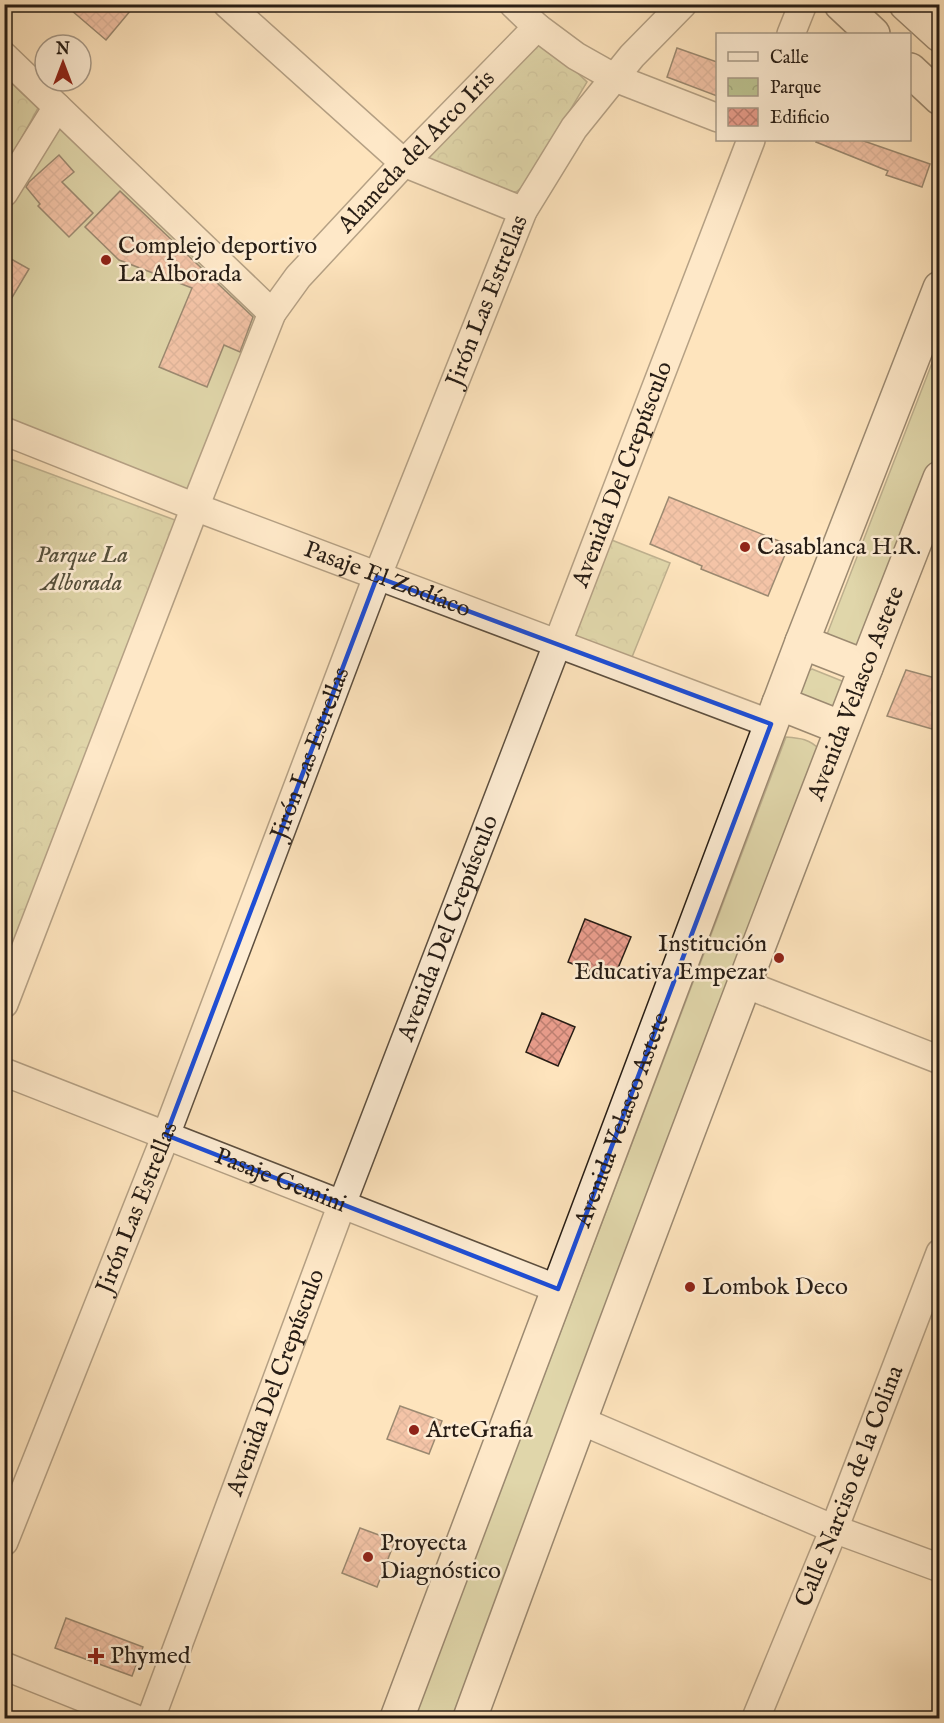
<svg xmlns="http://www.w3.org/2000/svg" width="944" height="1723" font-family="'IM FELL English',serif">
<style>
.green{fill:#bdc593;stroke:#727154;stroke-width:1.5}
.park{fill:url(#park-crowns);stroke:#727154;stroke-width:1.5}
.building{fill:url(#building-cross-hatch);stroke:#271d15;stroke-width:1.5}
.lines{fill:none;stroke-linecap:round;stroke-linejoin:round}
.street-casing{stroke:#5d4f3f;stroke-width:30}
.secondary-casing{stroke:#271d15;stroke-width:36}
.street{stroke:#feedd4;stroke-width:27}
.secondary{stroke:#feedd4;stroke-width:33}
.marked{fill:none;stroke:#1d4ed8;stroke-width:4.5;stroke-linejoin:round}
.poi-dot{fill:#8f2418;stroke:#feedd4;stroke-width:2}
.labels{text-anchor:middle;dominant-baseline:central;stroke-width:5;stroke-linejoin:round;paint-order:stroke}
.street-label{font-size:24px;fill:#271d15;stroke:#feedd4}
.poi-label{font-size:24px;fill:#271d15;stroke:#feedd4;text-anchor:start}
.park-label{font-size:24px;font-style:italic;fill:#544f3b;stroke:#feedd4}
</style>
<defs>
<pattern id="park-crowns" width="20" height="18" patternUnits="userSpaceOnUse" patternTransform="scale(1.5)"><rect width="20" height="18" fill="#bdc593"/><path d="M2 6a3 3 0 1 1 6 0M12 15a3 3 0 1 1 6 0" fill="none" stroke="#a2a97e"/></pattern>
<pattern id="building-cross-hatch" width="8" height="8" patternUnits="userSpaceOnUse" patternTransform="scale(1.5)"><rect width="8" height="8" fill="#e99d8c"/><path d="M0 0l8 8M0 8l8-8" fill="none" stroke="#bd7f71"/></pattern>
</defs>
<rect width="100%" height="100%" fill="#fee4bd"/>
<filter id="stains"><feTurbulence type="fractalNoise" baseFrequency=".00333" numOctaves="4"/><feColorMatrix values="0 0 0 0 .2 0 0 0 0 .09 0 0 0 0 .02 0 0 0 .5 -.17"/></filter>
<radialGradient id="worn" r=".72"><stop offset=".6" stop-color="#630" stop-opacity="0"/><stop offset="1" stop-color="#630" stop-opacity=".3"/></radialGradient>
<g class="green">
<polygon points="57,121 260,312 190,492 5,417 5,209"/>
<polygon points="939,345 939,451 861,651 826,637"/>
<polygon points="812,669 847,683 838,713 798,702 806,672"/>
<path d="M786 737C800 738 810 739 820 750L455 1718H414Z"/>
</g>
<g class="park">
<polygon points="538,35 587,82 526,184 516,192 505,191 415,161"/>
<polygon points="5,77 38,108 5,168"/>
<polygon points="5,457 183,523 5,983"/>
<polygon points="604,537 670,563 630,662 565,637"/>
</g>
<g class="building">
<polygon points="64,4 136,4 106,40"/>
<polygon points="677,48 717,62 717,96 667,77"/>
<polygon points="817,140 861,140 930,164 922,187 886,175 888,171 816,142"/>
<polygon points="59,155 74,172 62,182 93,213 69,237 38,206 40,204 26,187 29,182"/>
<polygon points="120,191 253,317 240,352 224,345 207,387 159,367 192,288 119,260 85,227"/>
<polygon points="4,255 29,269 4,311"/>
<polygon points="669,497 789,545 768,596 701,569 702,566 650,544"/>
<polygon points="906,670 939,679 939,731 887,716"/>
<polygon points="585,919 631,937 613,980 568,962"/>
<polygon points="542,1013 575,1027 558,1066 526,1052"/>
<polygon points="400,1406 442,1421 429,1454 387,1439"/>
<polygon points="360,1528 395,1541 377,1587 342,1573"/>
<polygon points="66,1618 143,1647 132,1676 55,1648"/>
</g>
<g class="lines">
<defs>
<g id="street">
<polyline points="227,4 404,163 523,211"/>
<polyline points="513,4 537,27 576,56 615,78 718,118"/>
<polyline points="791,34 803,4"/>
<polyline points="4,56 272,313"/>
<polyline points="4,193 57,107"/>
<path id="s1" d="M4 431 195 507 771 724"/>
<polyline points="745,984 940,1060"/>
<path id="s2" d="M4 1004 195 507 272 313 298 277 404 163 537 27"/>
<path id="s3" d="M4 1072 558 1289"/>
<polyline points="579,1420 834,1529 940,1568"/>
<path id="s4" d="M4 1542 166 1135 377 577 523 211 574 128 632 56 683 4"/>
<polyline points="4,1666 134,1718"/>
<path id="s5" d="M151 1718 342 1204 751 140"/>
<path id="s6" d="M756 1718 834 1529 940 1253"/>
</g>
<g id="secondary">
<polyline points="841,4 873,34"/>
<polyline points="906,4 940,35"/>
<polyline points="910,70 940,98"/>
<polyline points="802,642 866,667"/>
<polyline points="779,703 842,728"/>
<path id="s7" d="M397 1718 802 642 940 288"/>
<path id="s8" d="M470 1718C622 1303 778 890 940 478"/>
</g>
</defs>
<use href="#street" class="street-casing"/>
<use href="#secondary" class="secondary-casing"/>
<use href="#street" class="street"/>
<use href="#secondary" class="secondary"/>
</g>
<path d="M0 0H944V1723H0ZM377 577 771 724 558 1289 166 1135Z" fill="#fee4bd" fill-opacity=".55" fill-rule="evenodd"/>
<path class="marked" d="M377 577 771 724 558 1289 166 1135Z"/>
<g class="poi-dot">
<circle cx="106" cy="260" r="6"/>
<circle cx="745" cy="547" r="6"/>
<circle cx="779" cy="958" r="6"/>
<circle cx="690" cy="1287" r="6"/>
<circle cx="414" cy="1430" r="6"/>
<circle cx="368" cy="1557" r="6"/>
<path d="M93 1647h6v6h6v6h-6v6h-6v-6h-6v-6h6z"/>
</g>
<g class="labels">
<g class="street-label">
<text stroke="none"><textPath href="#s2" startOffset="958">Alameda del Arco Iris</textPath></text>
<text stroke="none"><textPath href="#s4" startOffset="1332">Jirón Las Estrellas</textPath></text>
<text stroke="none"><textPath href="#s5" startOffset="1330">Avenida Del Crepúsculo</textPath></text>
<text stroke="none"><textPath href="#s1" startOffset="411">Pasaje El Zodíaco</textPath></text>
<text stroke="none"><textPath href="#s8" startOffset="1095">Avenida Velasco Astete</textPath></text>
<text stroke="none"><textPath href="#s4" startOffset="846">Jirón Las Estrellas</textPath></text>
<text stroke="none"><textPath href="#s5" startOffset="844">Avenida Del Crepúsculo</textPath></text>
<text stroke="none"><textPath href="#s7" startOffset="639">Avenida Velasco Astete</textPath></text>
<text stroke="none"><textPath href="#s3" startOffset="297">Pasaje Gemini</textPath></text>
<text stroke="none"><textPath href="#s4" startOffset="360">Jirón Las Estrellas</textPath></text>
<text stroke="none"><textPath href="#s5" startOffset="358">Avenida Del Crepúsculo</textPath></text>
<text stroke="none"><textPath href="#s6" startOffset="250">Calle Narciso de la Colina</textPath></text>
</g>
<g class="poi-label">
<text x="118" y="246">Complejo deportivo<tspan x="118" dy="28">La Alborada</tspan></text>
<text x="757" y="547">Casablanca H.R.</text>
<text x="767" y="944" text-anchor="end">Institución<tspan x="767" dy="28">Educativa Empezar</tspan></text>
<text x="702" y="1287">Lombok Deco</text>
<text x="426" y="1430">ArteGrafia</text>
<text x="380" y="1543">Proyecta<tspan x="380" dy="28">Diagnóstico</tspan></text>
<text x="110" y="1656">Phymed</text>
</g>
<g class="park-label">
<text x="82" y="555">Parque La<tspan x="82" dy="28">Alborada</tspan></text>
</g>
</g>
<rect width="944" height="1723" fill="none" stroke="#fee4bd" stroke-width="24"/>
<rect x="6" y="6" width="932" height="1711" fill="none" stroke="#271d15" stroke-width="3"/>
<rect x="12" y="12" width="920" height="1699" fill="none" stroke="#271d15" stroke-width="1.5"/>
<rect x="716" y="33" width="195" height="108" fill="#feedd4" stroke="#a89a88" stroke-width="1.5"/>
<rect x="728" y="52" width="30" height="9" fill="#feedd4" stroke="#a89a88" stroke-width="1.5"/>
<text x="770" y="63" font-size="18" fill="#271d15">Calle</text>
<rect x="728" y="78" width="30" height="18" fill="url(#park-crowns)" stroke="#a89a88" stroke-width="1.5"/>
<text x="770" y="93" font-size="18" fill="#271d15">Parque</text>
<rect x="728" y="108" width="30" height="18" fill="url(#building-cross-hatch)" stroke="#a89a88" stroke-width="1.5"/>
<text x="770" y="123" font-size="18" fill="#271d15">Edificio</text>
<g transform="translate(63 63)"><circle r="28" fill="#feedd4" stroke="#a89a88" stroke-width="1.5"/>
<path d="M0-4.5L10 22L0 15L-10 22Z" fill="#8f2418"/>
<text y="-9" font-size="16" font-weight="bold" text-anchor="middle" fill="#271d15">N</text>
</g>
<rect width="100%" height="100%" filter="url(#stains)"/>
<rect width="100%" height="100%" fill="url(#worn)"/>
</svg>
